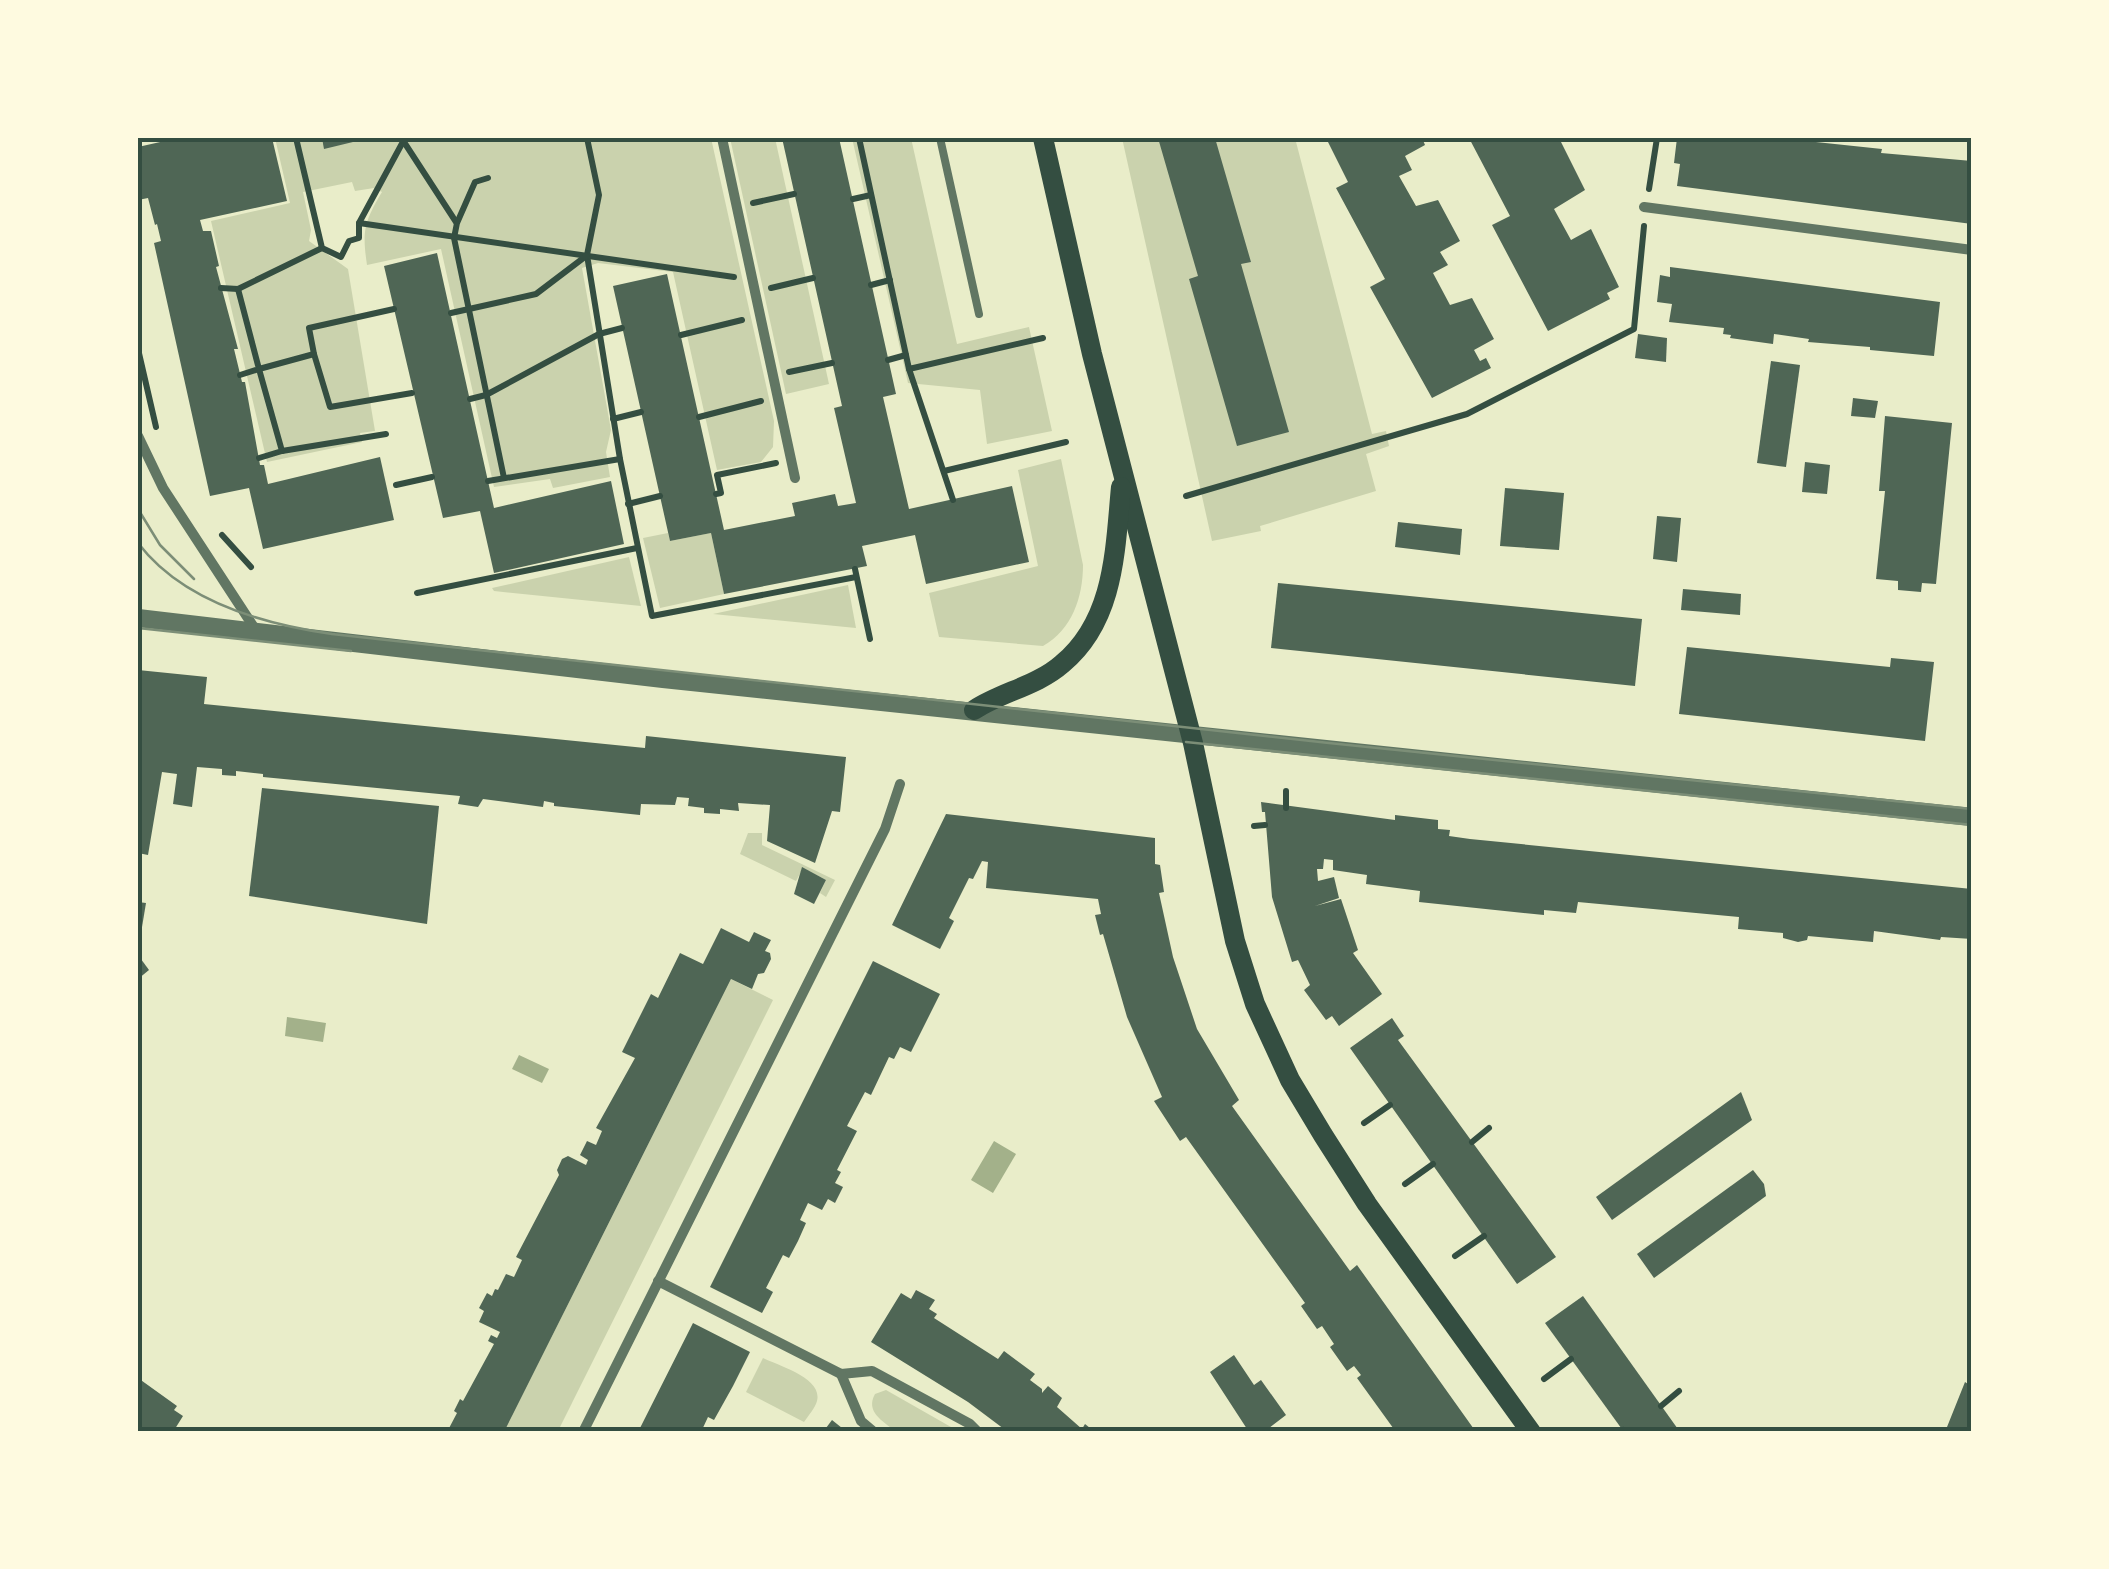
<svg xmlns="http://www.w3.org/2000/svg" width="2109" height="1569" font-family="Quicksand,sans-serif">
<style>
.green{fill:#cad2ad}
.water{fill:#a3b18a}
.building{fill:#4f6655}
.lines{fill:none;stroke-linecap:round;stroke-linejoin:round}
.path{stroke:#344e41;stroke-width:6}
.service{stroke:#617663;stroke-width:8}
.minor{stroke:#617663;stroke-width:10}
.tertiary{stroke:#617663;stroke-width:18}
.secondary{stroke:#344e41;stroke-width:20}
.tram{stroke:#7c8e77;stroke-width:2.5}
.neatline{fill:none;stroke:#344e41;stroke-width:4}
</style>
<rect width="100%" height="100%" fill="#e9edc9"/>
<g class="green">
<path d="M275 138H711L774 421 773 447 761 462 717 470 673 272 598 263 582 268 611 430 606 452 610 477 553 488 550 479 494 487 441 249 367 265C362 231 364 222 382 192L374 188 355 191 352 182 303 192 311 230 309 241 348 269 375 431 360 433 362 442 267 462 211 221 290 203Z"/>
<polygon points="730,138 775,138 829,384 786,394"/>
<polygon points="852,138 911,138 957,344 1029,327 1052,431 987,444 980,390 908,383"/>
<polygon points="1122,138 1295,138 1372,434 1386,431 1389,446 1366,454 1376,491 1260,526 1261,531 1212,541"/>
<path d="M1061 459 1083 565C1083 597 1072 630 1043 646L939 637 929 593 1038 566 1018 470Z"/>
<polygon points="668,533 670,541 711,533 724,594 660,608 643,538"/>
<polygon points="629,557 641,606 494,591 492,588"/>
<polygon points="848,585 856,628 713,614"/>
<polygon points="748,833 762,833 762,845 835,880 826,897 820,893 826,880 803,868 796,881 740,854"/>
<polygon points="731,979 773,1000 558,1431 504,1432"/>
<path d="M763 1358C779 1366 823 1378 817 1401 815 1408 808 1416 804 1422L746 1392Z"/>
<path d="M886 1390 958 1431H895C883 1421 865 1412 875 1394Z"/>
</g>
<g class="water">
<polygon points="287,1017 326,1023 323,1042 285,1036"/>
<polygon points="519,1055 549,1069 542,1083 512,1069"/>
<polygon points="994,1141 1016,1154 993,1193 971,1180"/>
</g>
<g class="building">
<polygon points="178,138 272,138 287,201 200,220 203,231 211,231 219,266 216,267 238,349 234,349 242,382 245,382 260,465 264,465 268,484 380,457 394,520 263,549 249,488 210,496 154,243 161,241 157,224 155,225 148,198 138,200 138,147"/>
<polygon points="322,138 352,138 353,142 324,149"/>
<polygon points="782,138 839,138 896,394 883,397 909,509 1012,486 1029,562 926,584 915,535 862,546 867,566 724,594 711,533 670,541 613,286 667,274 724,530 795,516 792,503 835,494 838,506 856,503 834,408 842,406"/>
<polygon points="1158,138 1215,138 1251,262 1241,264 1289,432 1237,446 1189,279 1198,276"/>
<polygon points="1326,138 1422,138 1425,145 1405,156 1412,170 1399,176 1416,206 1438,200 1460,241 1440,252 1448,265 1433,273 1450,305 1472,298 1494,339 1474,350 1480,361 1486,358 1491,368 1432,398 1370,287 1385,279 1336,188 1348,182"/>
<polygon points="1469,138 1536,138 1538,142 1559,138 1585,190 1554,209 1571,240 1591,229 1619,287 1607,293 1610,299 1548,331 1492,225 1510,216"/>
<polygon points="1677,138 1797,138 1797,140 1882,149 1881,153 1972,161 1972,224 1677,186 1680,164 1674,163"/>
<polygon points="437,253 494,508 611,481 624,544 494,573 480,511 443,518 384,266"/>
<polygon points="1670,267 1940,302 1934,356 1870,350 1870,347 1808,342 1809,339 1774,334 1773,344 1730,338 1731,335 1723,334 1724,328 1669,322 1672,304 1657,302 1660,275 1670,277"/>
<polygon points="1638,334 1667,338 1666,362 1635,358"/>
<polygon points="1771,361 1800,365 1786,467 1757,463"/>
<polygon points="1853,398 1878,401 1875,418 1851,416"/>
<polygon points="1885,416 1952,423 1936,584 1922,583 1921,592 1898,590 1898,581 1876,579 1885,491 1879,491"/>
<polygon points="1805,462 1830,465 1827,494 1802,492"/>
<polygon points="1505,488 1564,493 1559,550 1500,546"/>
<polygon points="1657,516 1681,518 1677,562 1653,559"/>
<polygon points="1398,522 1462,529 1460,555 1395,547"/>
<polygon points="1278,583 1642,619 1635,686 1271,648"/>
<polygon points="1683,589 1741,594 1740,615 1681,610"/>
<polygon points="1687,647 1890,667 1891,658 1934,662 1925,741 1679,714"/>
<polygon points="138,670 207,677 204,704 645,748 646,736 846,757 840,812 832,811 815,863 767,841 770,805 738,803 739,811 720,809 720,814 704,813 704,808 688,806 689,798 677,797 675,805 641,804 640,815 554,806 554,803 544,801 543,807 483,799 478,807 458,804 460,796 263,777 263,774 236,771 236,776 222,775 222,769 197,767 192,807 173,804 177,774 162,772 148,855 138,853"/>
<polygon points="262,788 439,806 427,924 249,896"/>
<polygon points="1261,802 1395,820 1395,815 1438,820 1438,829 1450,830 1449,836 1470,839 1972,889 1972,939 1941,937 1940,940 1874,931 1873,942 1808,936 1807,940 1798,942 1783,938 1783,933 1738,929 1739,917 1578,902 1576,913 1544,910 1544,915 1419,902 1420,891 1366,884 1367,875 1333,870 1333,860 1324,859 1323,869 1317,869 1318,881 1334,877 1339,898 1315,906 1341,899 1358,950 1353,953 1382,994 1339,1026 1332,1016 1326,1020 1304,990 1310,985 1298,960 1292,962 1272,897 1265,812 1262,812"/>
<polygon points="946,814 1155,838 1155,864 1160,865 1164,892 1159,893 1173,957 1197,1029 1239,1100 1232,1106 1350,1271 1357,1265 1476,1432 1396,1432 1357,1378 1361,1375 1354,1366 1347,1371 1330,1347 1334,1344 1322,1326 1317,1329 1301,1306 1305,1303 1186,1137 1180,1141 1154,1101 1162,1097 1127,1017 1103,934 1100,935 1095,915 1101,914 1098,899 986,888 988,862 982,861 973,879 969,878 949,918 954,921 940,949 892,925"/>
<polygon points="802,867 826,880 814,904 794,894"/>
<polygon points="138,902 146,903 141,933 138,933"/>
<polygon points="721,928 749,942 754,932 771,940 765,951 770,953 771,959 764,973 758,974 752,989 731,979 504,1432 447,1432 457,1413 454,1411 460,1399 463,1401 494,1344 488,1341 491,1335 497,1338 500,1332 479,1322 484,1311 479,1308 487,1293 492,1296 495,1289 498,1290 506,1274 514,1277 522,1260 516,1257 559,1175 557,1170 562,1159 568,1156 586,1165 588,1160 580,1155 587,1141 596,1145 602,1131 596,1128 635,1058 622,1052 651,994 658,998 680,953 703,964"/>
<polygon points="138,955 149,970 138,979"/>
<polygon points="873,961 940,994 911,1052 900,1047 894,1059 889,1057 871,1095 865,1092 847,1126 857,1131 837,1170 841,1172 835,1183 843,1187 835,1203 828,1199 822,1210 808,1203 800,1220 806,1223 798,1241 789,1258 783,1255 766,1288 773,1292 762,1313 710,1287"/>
<polygon points="1392,1018 1404,1036 1398,1040 1556,1257 1517,1284 1350,1048"/>
<polygon points="1741,1092 1752,1120 1612,1220 1596,1197"/>
<polygon points="1753,1170 1764,1184 1766,1196 1654,1278 1637,1254"/>
<polygon points="916,1290 935,1300 929,1309 937,1314 934,1318 998,1359 1004,1351 1035,1374 1030,1380 1042,1389 1042,1393 1048,1386 1062,1398 1057,1407 1082,1429 1085,1424 1095,1432 1008,1432 968,1402 871,1342 901,1293 911,1299"/>
<polygon points="1583,1296 1680,1432 1624,1432 1545,1323"/>
<polygon points="693,1323 750,1352 733,1386 714,1420 708,1417 701,1432 638,1432"/>
<polygon points="1234,1355 1254,1385 1261,1380 1286,1415 1264,1432 1249,1432 1210,1372"/>
<polygon points="1972,1375 1972,1432 1950,1432 1947,1427 1965,1382 1968,1384"/>
<polygon points="138,1378 177,1406 174,1410 183,1416 173,1432 138,1432"/>
<polygon points="832,1420 847,1432 823,1432"/>
</g>
<g class="lines">
<g class="path">
<polyline points="296,138 322,248 341,257 349,241 359,238 359,223 405,138"/>
<polyline points="587,138 599,195 587,255 620,459 652,616 856,577"/>
<polyline points="859,138 909,369 1043,338"/>
<polyline points="404,142 456,222"/>
<polyline points="488,178 475,182 457,223 454,238 504,478"/>
<polyline points="1649,189 1657,138"/>
<polyline points="853,199 871,195"/>
<polyline points="753,203 794,194"/>
<polyline points="359,223 734,277"/>
<polyline points="871,285 890,280"/>
<polyline points="221,288 238,289 322,248"/>
<polyline points="771,288 813,278"/>
<polyline points="238,289 259,369 240,375"/>
<polyline points="451,313 536,294 586,256"/>
<polyline points="681,335 742,320"/>
<polyline points="138,349 156,427"/>
<polyline points="314,354 330,407 412,393"/>
<polyline points="888,360 906,355"/>
<polyline points="909,369 953,500"/>
<polyline points="789,372 832,363"/>
<polyline points="470,399 486,395 599,334 622,328"/>
<polyline points="699,417 761,401"/>
<polyline points="613,419 641,412"/>
<polyline points="282,451 386,434"/>
<polyline points="259,458 282,451 259,369 314,354 309,328 394,309"/>
<polyline points="944,471 1066,442"/>
<polyline points="488,481 620,459"/>
<polyline points="396,485 432,477"/>
<polyline points="716,494 721,493 717,475 776,463"/>
<polyline points="1186,496 1467,414 1634,329 1644,226"/>
<polyline points="628,504 660,496"/>
<polyline points="222,535 251,567"/>
<polyline points="855,569 870,639"/>
<polyline points="417,593 637,548"/>
<polyline points="1286,791 1286,808"/>
<polyline points="1254,826 1265,825"/>
<polyline points="1364,1123 1390,1105"/>
<polyline points="1472,1142 1489,1128"/>
<polyline points="1405,1184 1433,1164"/>
<polyline points="1455,1256 1484,1236"/>
<polyline points="1544,1379 1571,1359"/>
<polyline points="1661,1406 1679,1391"/>
<polyline points="1620,1432 1623,1430"/>
</g>
<polyline class="service" points="940,138 979,314"/>
<g class="minor">
<polyline points="722,138 795,478"/>
<polyline points="1644,207 1972,250"/>
<polyline points="138,436 163,488 257,632"/>
<polyline points="658,1281 841,1374 872,1371 970,1424 978,1432"/>
<polyline points="841,1374 861,1421 874,1432"/>
<polyline points="583,1432 885,829 900,784"/>
</g>
<polyline class="tertiary" points="138,618 663,679 1972,817"/>
<g class="secondary">
<polyline points="1043,138 1092,354 1193,743 1235,941 1255,1004 1290,1080 1323,1135 1367,1204 1531,1432"/>
<path d="M974 710C1001 692 1037 686 1062 664 1115 620 1115 550 1121 487"/>
</g>
<g class="tram">
<polyline points="138,509 160,545 194,579"/>
<path d="M138 543C182 601 262 624 332 634L1329 743 1972 809"/>
<polyline points="138,628 351,651"/>
<polyline points="1186,742 1972,825"/>
</g>
</g>
<rect width="2109" height="1569" fill="none" stroke="#fefae0" stroke-width="280"/>
<rect x="140" y="140" width="1829" height="1289" class="neatline"/>
</svg>
